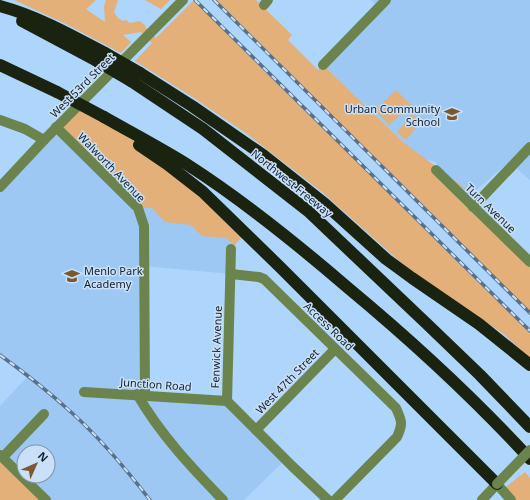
<svg xmlns="http://www.w3.org/2000/svg" width="530" height="500" font-family="'Noto Sans',sans-serif">
<style>
.built{fill:#9cc8f3;fill-rule:evenodd}
.green{fill:#e2b078}
.lines{fill:none;stroke-linecap:round;stroke-linejoin:round}
.minor{stroke:#6b844d;stroke-width:10}
.highway{stroke:#1a230f;stroke-width:12}
.rail-casing{stroke:#58718b;stroke-width:3.5}
.rail{stroke:#c9e0f8;stroke-width:2;stroke-dasharray:6;stroke-linecap:butt}
.minor-bridge{stroke:#6b844d;stroke-width:10}
.highway-bridge{stroke:#1a230f;stroke-width:12}
.labels{text-anchor:middle;dominant-baseline:central;stroke-width:3;stroke-linejoin:round;paint-order:stroke}
.street-label{font-size:11px;fill:#13212f;stroke:#c9e0f8}
.poi-label{font-size:11px;fill:#13212f;stroke:#c9e0f8;text-anchor:end}
</style>
<rect width="100%" height="100%" fill="#aed5fc"/>
<g class="built">
<polygon points="371,0 530,0 530,180 509,162 469,196 434,161 421,159 323,65 378,7"/>
<path d="M56 127 138 208 218 207 245 234 231 249V274L144 266 145 395 227 401 285 460 244 500H46L0 455V406L28 376 0 355V187ZM24 452H48V476H24Z"/>
</g>
<g class="green">
<polygon points="14,0 96,0 86,9 105,22 104,6 106,0 118,0 114,12 118,18 123,21 126,20 130,23 140,21 146,26 145,27 156,38 194,0 195,0 530,331 530,359 505,335 406,267 322,192 247,134 194,98 135,61 152,43 141,32 123,35 131,42 121,53 66,24"/>
<polygon points="145,0 170,0 161,9"/>
<polygon points="214,0 256,0 292,35 288,40 318,70 323,65 403,142 474,195 438,172 530,262 530,313"/>
<polygon points="396,90 411,105 389,125 375,110"/>
<polygon points="80,104 109,120 245,234 234,245 226,238 202,236 191,225 165,222 152,208 138,208 56,127"/>
<polygon points="412,114 421,122 406,140 397,132"/>
<polygon points="0,455 46,500 0,500"/>
<polygon points="525,472 530,478 530,500 511,500 502,490"/>
</g>
<g class="lines">
<g class="minor">
<polyline points="264,5 268,0"/>
<polyline points="323,65 386,0"/>
<polyline points="0,120 25,129 44,140"/>
<polyline points="56,127 138,208 144,226 145,395"/>
<polyline points="436,170 530,262"/>
<polyline points="0,187 44,140 183,0"/>
<polyline points="473,207 530,147"/>
<polyline points="231,249 227,401 292,466 328,500"/>
<path d="M231 274 259 277 264 279 396 408C402 421 403 424 397 437L335 500"/>
<polyline points="84,392 227,401"/>
<path d="M137 394C160 434 191 467 223 500"/>
<polyline points="256,430 335,349"/>
<polyline points="0,455 46,500"/>
<polyline points="3,457 44,414"/>
<polyline points="482,500 497,484 511,500"/>
</g>
<g class="highway">
<path d="M0 6C37 16 71 35 105 53"/>
<polyline points="22,21 97,61"/>
<polyline points="0,65 57,92"/>
<polyline points="140,73 192,106 263,155 325,204 386,259 412,278 479,324 530,365"/>
<polyline points="131,81 203,129 308,211 427,324 480,375 530,427"/>
<path d="M104 117C132 133 161 148 188 165 244 201 297 244 347 287 412 341 473 397 530 459"/>
<polyline points="139,145 167,164 203,192 281,268 497,484"/>
</g>
<defs>
<g id="rail">
<polyline points="195,0 530,331"/>
<polyline points="214,0 530,313"/>
<path d="M0 355C25 373 49 392 72 413 101 439 126 469 150 500"/>
</g>
</defs>
<use href="#rail" class="rail-casing"/>
<use href="#rail" class="rail"/>
<polyline class="minor-bridge" points="497,484 530,450"/>
<g class="highway-bridge">
<polyline points="105,53 140,73"/>
<polyline points="97,61 131,81"/>
<polyline points="57,92 104,117"/>
</g>
</g>
<defs>
<symbol id="school-bare" viewBox="-9 -9 18 18"><path d="M0-5L7-2L0 1L-7-2ZM-4 1L0 2.5L4 1V4Q0 6-4 4Z" fill="#7b5830" stroke="#c9e0f8" stroke-width="2.5" paint-order="stroke"/></symbol>
</defs>
<g fill-rule="evenodd">
<use href="#school-bare" x="441" y="103" width="22" height="22"/>
<use href="#school-bare" x="61" y="265" width="22" height="22"/>
</g>
<g class="labels">
<g class="street-label">
<text transform="translate(82 85) rotate(-45)">West 53rd Street</text>
<text transform="translate(112 167) rotate(46)">Walworth Avenue</text>
<text transform="translate(292 183) rotate(39)">Northwest Freeway</text>
<text transform="translate(491 208) rotate(44)">Turn Avenue</text>
<text transform="translate(329 326) rotate(44)">Access Road</text>
<text transform="translate(216 347) rotate(-88)">Fenwick Avenue</text>
<text transform="translate(287 381) rotate(-46)">West 47th Street</text>
<text transform="translate(156 384) rotate(4)">Junction Road</text>
</g>
<g class="poi-label">
<text x="440" y="108">Urban Community<tspan x="440" dy="13">School</tspan></text>
<text x="84" y="270" text-anchor="start">Menlo Park<tspan x="84" dy="13">Academy</tspan></text>
</g>
</g>
<g transform="translate(36 464) rotate(45)"><circle r="19" fill="#c9e0f8" stroke="#8094a8"/>
<path d="M0-3L7 15L0 10L-7 15Z" fill="#7b5830"/>
<text y="-6" font-size="11" font-weight="bold" text-anchor="middle" fill="#13212f">N</text>
</g>
</svg>
